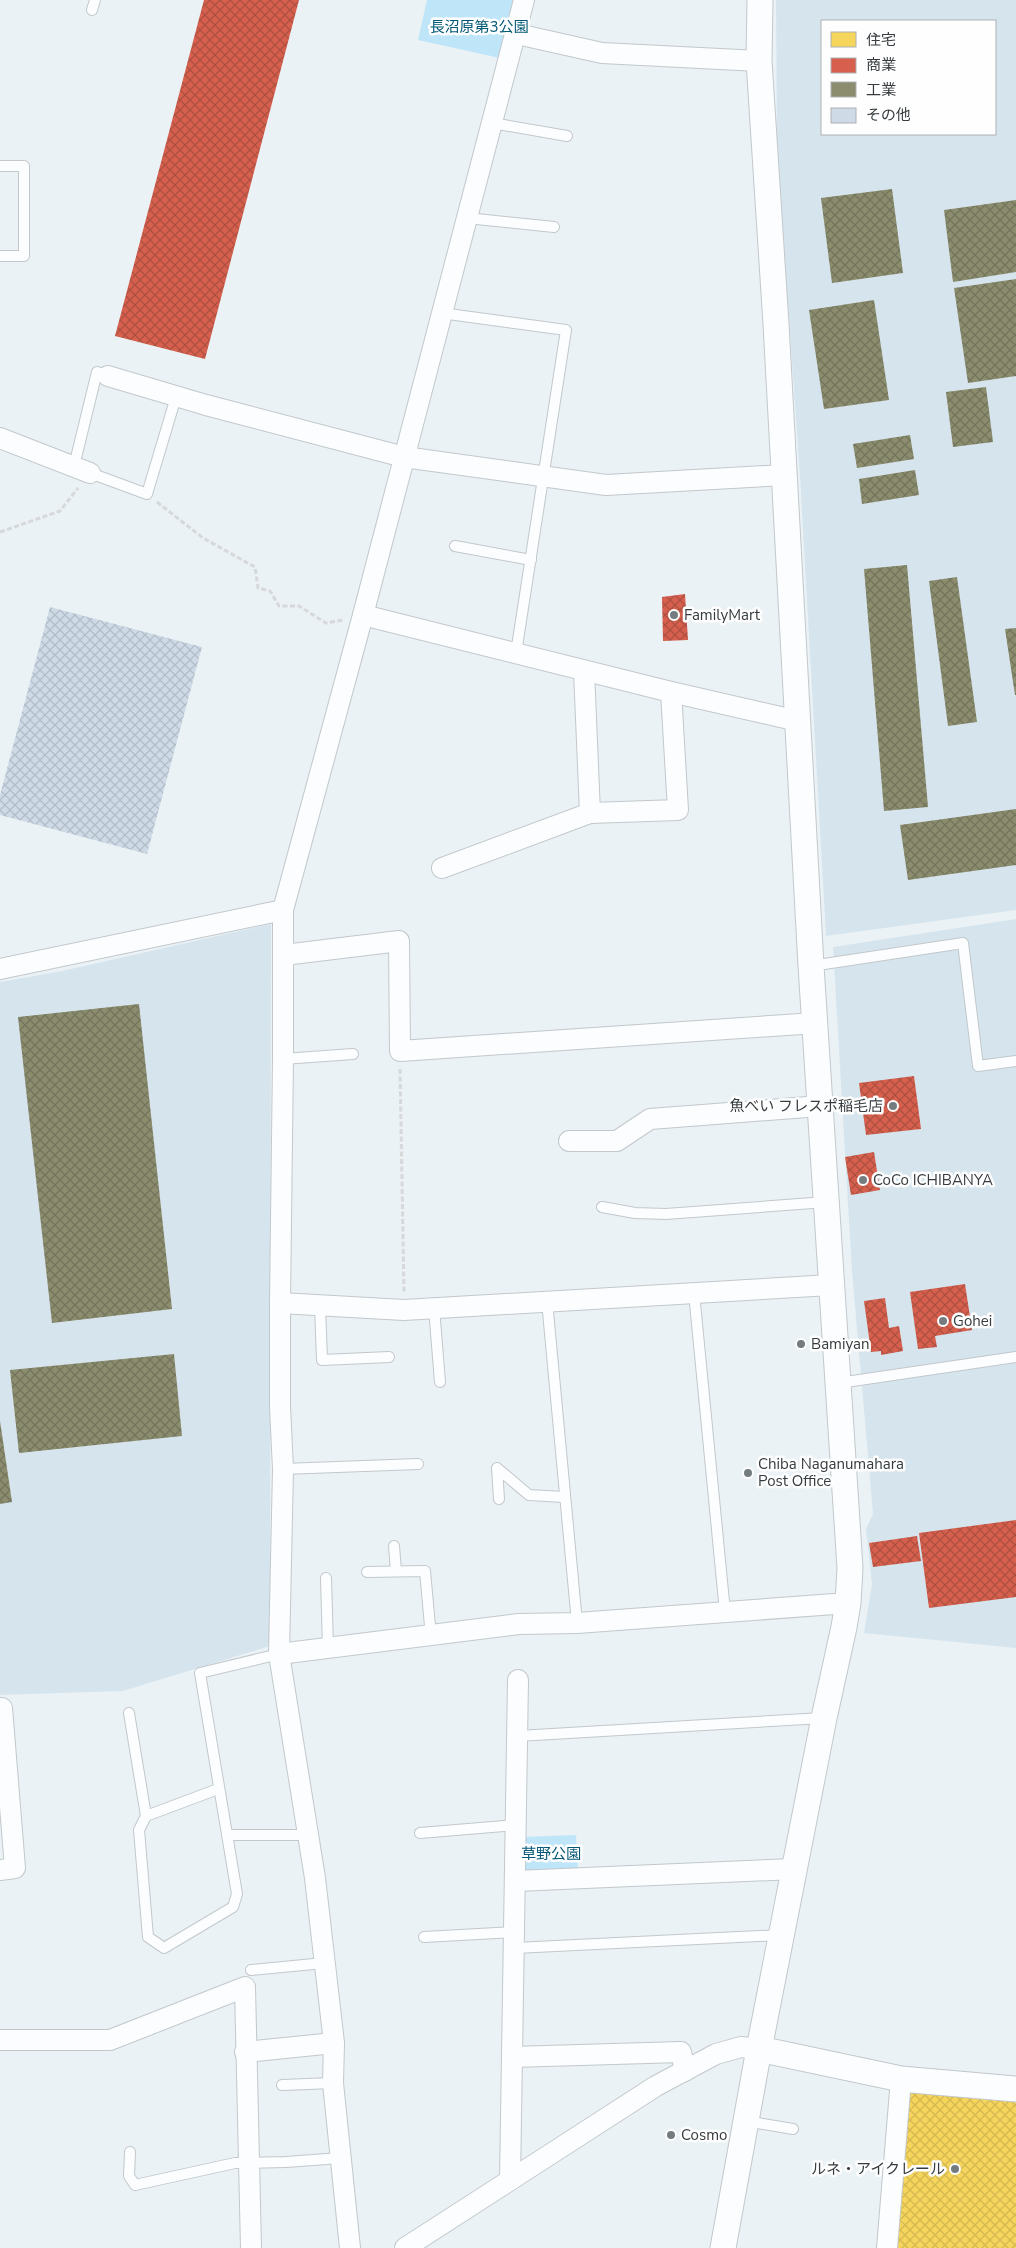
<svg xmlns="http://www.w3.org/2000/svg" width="1016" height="2248" font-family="'Nunito Sans','Noto Sans JP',sans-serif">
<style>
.built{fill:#d6e5ed;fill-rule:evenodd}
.green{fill:#bfe5f8}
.homes{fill:url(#homes-cross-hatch)}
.shops{fill:url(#shops-cross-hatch)}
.industry{fill:url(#industry-cross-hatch)}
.building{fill:url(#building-cross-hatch)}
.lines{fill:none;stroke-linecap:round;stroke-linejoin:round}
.service-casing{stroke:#c2c8cc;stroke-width:12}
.minor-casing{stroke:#c2c8cc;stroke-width:22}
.tertiary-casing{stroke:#c2c8cc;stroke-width:27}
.path{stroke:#d6d8d9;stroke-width:3;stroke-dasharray:5 2.5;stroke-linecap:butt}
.service{stroke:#fcfdfe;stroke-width:10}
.minor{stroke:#fcfdfe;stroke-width:20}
.tertiary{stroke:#fcfdfe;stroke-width:25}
.poi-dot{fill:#757c7f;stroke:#fefefe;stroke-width:2}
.labels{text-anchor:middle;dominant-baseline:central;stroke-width:5;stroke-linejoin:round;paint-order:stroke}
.park-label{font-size:15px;fill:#035876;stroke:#fefefe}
.poi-label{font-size:15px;fill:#363c3f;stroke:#fefefe;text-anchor:start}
</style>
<defs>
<pattern id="homes-cross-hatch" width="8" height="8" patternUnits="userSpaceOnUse" patternTransform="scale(1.25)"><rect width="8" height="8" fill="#f6d55c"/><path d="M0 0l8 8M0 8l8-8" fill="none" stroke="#d4b851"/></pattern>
<pattern id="shops-cross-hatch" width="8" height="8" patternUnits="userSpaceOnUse" patternTransform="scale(1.25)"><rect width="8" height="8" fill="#d6604d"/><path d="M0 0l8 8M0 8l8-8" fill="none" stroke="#ae5041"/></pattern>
<pattern id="industry-cross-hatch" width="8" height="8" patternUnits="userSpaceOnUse" patternTransform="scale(1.25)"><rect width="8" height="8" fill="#8c8c6e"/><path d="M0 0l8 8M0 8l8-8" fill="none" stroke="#73745c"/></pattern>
<pattern id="building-cross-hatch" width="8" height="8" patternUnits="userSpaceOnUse" patternTransform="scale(1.25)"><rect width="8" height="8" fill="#cedbe7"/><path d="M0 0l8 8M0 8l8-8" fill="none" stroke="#b2bdc7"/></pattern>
</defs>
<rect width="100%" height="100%" fill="#eaf2f6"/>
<g class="built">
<path d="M776 0H1016V910L826 936 800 477 777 144ZM822 21H995V134H822Z"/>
<polygon points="1016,919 1016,1648 864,1633 872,1584 866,1529 873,1514 852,1271 833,947"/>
<polygon points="271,924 270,1646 123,1691 0,1695 0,982 62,971"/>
</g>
<g class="green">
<polygon points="427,0 513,0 500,58 418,40"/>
<polygon points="576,1835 578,1871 525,1873 523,1837"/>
</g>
<polygon class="homes" points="901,2079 1016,2089 1016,2248 887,2248"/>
<g class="shops">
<polygon points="204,0 299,0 205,359 115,336"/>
<polygon points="685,594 688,640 663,641 662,597"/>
<polygon points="914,1076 921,1129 866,1135 859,1083"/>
<polygon points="874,1152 880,1190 851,1195 845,1157"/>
<polygon points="965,1284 972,1330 935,1336 937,1347 918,1349 910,1292"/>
<polygon points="885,1298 889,1328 899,1326 903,1351 881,1355 881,1351 871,1352 864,1301"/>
<polygon points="1016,1520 1016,1597 929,1608 919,1533"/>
<polygon points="917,1536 921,1561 873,1567 869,1543"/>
</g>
<g class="industry">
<polygon points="892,189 903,273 832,283 821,198"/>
<polygon points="1016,200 1016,272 953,282 944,210"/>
<polygon points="1016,279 1016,376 968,383 954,288"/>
<polygon points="874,300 889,400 824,409 809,310"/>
<polygon points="986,387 993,442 953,447 946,392"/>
<polygon points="910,435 914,459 857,468 853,444"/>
<polygon points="915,470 919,495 862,504 859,479"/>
<polygon points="907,565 928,807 884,811 864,569"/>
<polygon points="957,577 977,722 948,726 929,581"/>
<polygon points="1016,628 1016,695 1015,695 1005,629"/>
<polygon points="1016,809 1016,865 908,880 900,825"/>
<polygon points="139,1004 172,1309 52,1323 18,1017"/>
<polygon points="174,1354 182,1436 19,1453 10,1370"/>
<polygon points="0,1421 12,1502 0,1504"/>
</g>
<polygon class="building" points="50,607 202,647 147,854 0,815 0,795"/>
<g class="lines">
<defs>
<g id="service">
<polyline points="92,10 95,0"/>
<polyline points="492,123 567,136"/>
<polyline points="0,166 24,166 24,256 0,256"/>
<polyline points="467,218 554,227"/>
<polyline points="441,313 566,330 516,653"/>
<polyline points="74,466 97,372 108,376"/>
<polyline points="90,473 147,494 176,397"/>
<polyline points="455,546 531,560"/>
<polyline points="811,966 963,943 978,1066 1016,1061"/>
<polyline points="283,1059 353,1054"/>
<polyline points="602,1207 635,1213 666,1214 826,1202"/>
<polyline points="694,1293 725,1612"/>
<polyline points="547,1301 577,1623"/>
<polyline points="320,1306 322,1360 389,1357"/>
<polyline points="434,1308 440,1382"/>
<polyline points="839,1383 1016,1357"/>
<polyline points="283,1469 418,1464"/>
<polyline points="499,1499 497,1468 529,1495 564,1497"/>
<polyline points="394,1546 396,1571"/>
<polyline points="367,1572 425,1571 431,1637"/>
<polyline points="326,1578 328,1648"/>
<polyline points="129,1713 146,1816 139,1830 148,1937 164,1948 233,1907 237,1894 200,1673 279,1654"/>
<polyline points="518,1736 823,1718"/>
<polyline points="146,1816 218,1789"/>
<polyline points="420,1833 516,1825"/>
<polyline points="228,1835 309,1835"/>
<polyline points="424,1937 515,1932"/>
<polyline points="515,1948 781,1935"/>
<polyline points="251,1970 324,1963"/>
<polyline points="282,2085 333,2083"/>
<polyline points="746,2121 793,2129"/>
<polyline points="130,2152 129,2176 135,2185 235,2163 286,2162 340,2158"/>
</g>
<g id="minor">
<polyline points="517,34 602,53 759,61"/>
<polyline points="108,376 206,405 404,457 606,485 784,475"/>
<polyline points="0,438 90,473"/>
<polyline points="363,615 671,692 798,721"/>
<polyline points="584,671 590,813"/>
<polyline points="442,868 590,813 678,810 671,692"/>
<polyline points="284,955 399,941 400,1051 816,1023"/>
<polyline points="0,969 283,910"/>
<polyline points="569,1141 617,1141 650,1119 820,1106"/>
<polyline points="280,1303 404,1310 831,1285"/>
<polyline points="279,1654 519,1624 577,1623 848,1603"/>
<polyline points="0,1708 2,1708 15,1868 0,1870"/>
<polyline points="516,1881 794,1869"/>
<polyline points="0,2040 110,2040 245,1987 251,2248"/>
<polyline points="245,2052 334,2043"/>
<polyline points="512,2057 681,2052 685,2071"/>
<polyline points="510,2180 518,1680"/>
<polyline points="350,2248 333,2083 334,2043 315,1878 279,1654 283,1469 280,1407 280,1303 283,1059 283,910 363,615 524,0"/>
<polyline points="405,2248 656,2086 716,2054 741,2047 759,2049"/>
<polyline points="887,2248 901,2079"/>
</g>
<g id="tertiary">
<polyline points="759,2049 901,2079 1016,2089"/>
<polyline points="723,2248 759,2049 824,1718 844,1627 848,1603 850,1568 811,966 776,324 759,61 760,0"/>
</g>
</defs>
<use href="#service" class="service-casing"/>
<use href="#minor" class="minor-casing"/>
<use href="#tertiary" class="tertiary-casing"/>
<g class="path">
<polyline points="157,502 203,538 255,567 258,588 270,591 279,606 299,606 326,623 343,620"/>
<polyline points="0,532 60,511 78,488"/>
<polyline points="400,1069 404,1293"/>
</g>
<use href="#service" class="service"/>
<use href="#minor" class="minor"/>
<use href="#tertiary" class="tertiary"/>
</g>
<g class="poi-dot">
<circle cx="674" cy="615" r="5"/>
<circle cx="893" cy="1106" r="5"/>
<circle cx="863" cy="1180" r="5"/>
<circle cx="943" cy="1321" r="5"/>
<circle cx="801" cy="1344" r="5"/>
<circle cx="748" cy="1473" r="5"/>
<circle cx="671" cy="2135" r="5"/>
<circle cx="955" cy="2169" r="5"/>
</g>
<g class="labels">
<g class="park-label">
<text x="479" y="27">長沼原第3公園</text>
<text x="551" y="1854">草野公園</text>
</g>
<g class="poi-label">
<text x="684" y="615">FamilyMart</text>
<text x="883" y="1106" text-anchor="end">魚べい フレスポ稲毛店</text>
<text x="873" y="1180">CoCo ICHIBANYA</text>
<text x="953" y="1321">Gohei</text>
<text x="811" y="1344">Bamiyan</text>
<text x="758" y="1464">Chiba Naganumahara<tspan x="758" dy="17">Post Office</tspan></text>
<text x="681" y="2135">Cosmo</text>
<text x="945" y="2169" text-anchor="end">ルネ・アイクレール</text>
</g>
</g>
<rect x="821" y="20" width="175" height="115" fill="#fefefe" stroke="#aeb0b2"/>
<rect x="831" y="32" width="25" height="15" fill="#f6d55c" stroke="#aeb0b2"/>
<text x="866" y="45" font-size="15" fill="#363c3f">住宅</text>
<rect x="831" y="58" width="25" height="15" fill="#d6604d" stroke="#aeb0b2"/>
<text x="866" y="70" font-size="15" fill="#363c3f">商業</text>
<rect x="831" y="82" width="25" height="15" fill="#8c8c6e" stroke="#aeb0b2"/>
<text x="866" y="95" font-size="15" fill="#363c3f">工業</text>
<rect x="831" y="108" width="25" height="15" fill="#cedbe7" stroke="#aeb0b2"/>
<text x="866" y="120" font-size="15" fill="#363c3f">その他</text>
</svg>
